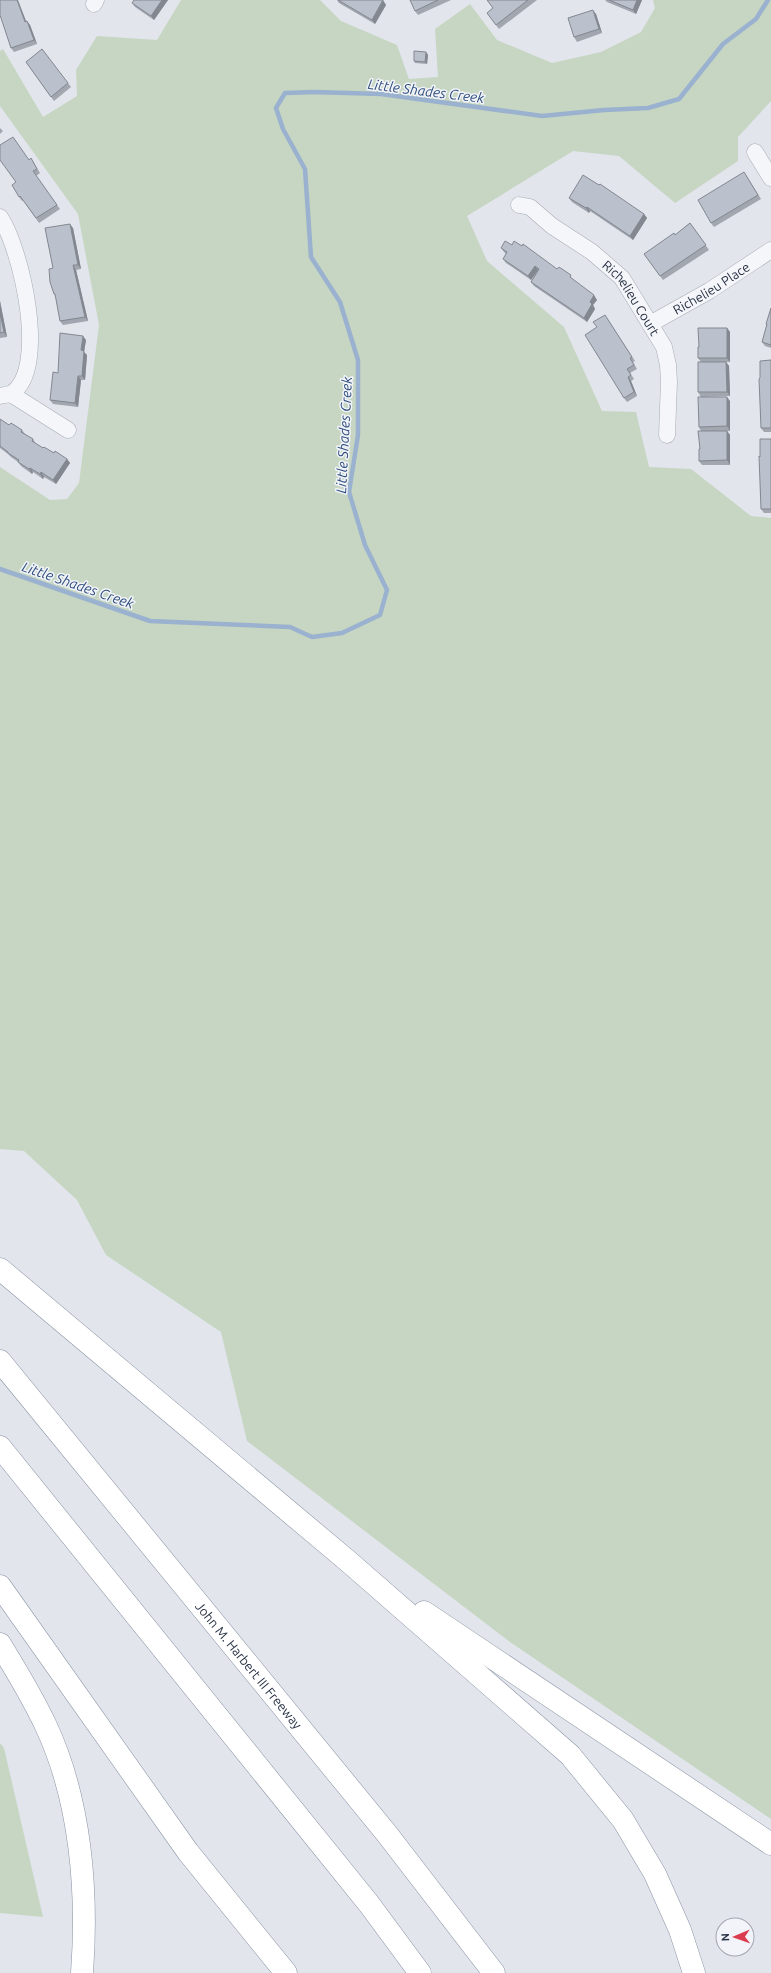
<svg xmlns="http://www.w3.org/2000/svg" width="771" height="1973" font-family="Ubuntu,sans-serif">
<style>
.green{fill:#c6d6c2}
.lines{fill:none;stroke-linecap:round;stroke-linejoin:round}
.stream{stroke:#9ab1cf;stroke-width:4.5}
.street-casing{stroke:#a6acb7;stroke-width:17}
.highway-casing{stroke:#8892a4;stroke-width:23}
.street{stroke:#f5f6f9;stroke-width:16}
.highway{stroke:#fff;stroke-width:22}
.wall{fill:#a1a6af}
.shaded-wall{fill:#83878f}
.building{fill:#bbc1cc;stroke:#83878f}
.labels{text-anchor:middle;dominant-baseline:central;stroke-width:3;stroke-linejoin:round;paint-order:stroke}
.street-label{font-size:13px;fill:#283245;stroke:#f2f4f9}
.water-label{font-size:14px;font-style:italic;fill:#2e4e7e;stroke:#f2f4f9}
</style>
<rect width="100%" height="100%" fill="#e2e5ec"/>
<g class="green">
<polygon points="181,0 320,0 341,21 397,45 409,79 438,77 435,29 470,4 497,40 552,63 601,52 641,32 655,8 653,0 771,0 771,101 738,137 738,161 675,203 619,156 573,151 467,216 487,261 564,327 602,411 636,412 649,467 691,469 751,516 771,518 771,1819 510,1642 247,1441 221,1332 106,1255 77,1200 24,1151 0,1149 0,467 50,500 67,499 79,483 99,325 78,214 0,106 0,51 3,49 43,117 77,96 76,70 97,36 157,40"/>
<polygon points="0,1743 4,1748 43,1917 0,1913"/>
</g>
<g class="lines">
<polyline class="stream" points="0,569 150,621 290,627 312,637 342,633 380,615 387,590 365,545 349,492 358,435 358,360 340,302 311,257 305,169 283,129 276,108 285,93 314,92 381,94 542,116 604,110 648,108 679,99 723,44 756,19 768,0"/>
<defs>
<g id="street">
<polyline points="94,4 96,0"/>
<polyline points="755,152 771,178"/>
<path id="s1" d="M519 205 530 207 552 226 592 252 622 278 664 347 668 365 669 382 667 435"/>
<path d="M0 217C21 248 49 368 12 393 9 395 3 395 0 396"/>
<path id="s2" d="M650 324 709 291 771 250"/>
<polyline points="11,394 68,430"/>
</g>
<g id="highway">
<polyline points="0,1269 349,1562 570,1755 623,1820 655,1874 680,1930 694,1973"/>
<path id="s3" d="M0 1361 387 1834 494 1973"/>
<polyline points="0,1447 369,1904 420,1973"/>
<polyline points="0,1586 188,1852 286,1973"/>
<polyline points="424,1612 771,1844"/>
<path d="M0 1644C16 1670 33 1698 46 1726 81 1801 88 1892 82 1973"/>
</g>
</defs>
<use href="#street" class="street-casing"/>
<use href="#highway" class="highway-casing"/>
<use href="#street" class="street"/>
<use href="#highway" class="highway"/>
</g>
<g class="wall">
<polygon points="168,0 154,20 135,7 132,3"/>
<polygon points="337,0 382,0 386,5 375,24 339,3"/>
<polygon points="410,0 451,0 418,15 415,11"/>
<polygon points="487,0 537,0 499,29 487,13 493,8"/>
<polygon points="605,0 642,0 636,14 607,2"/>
<polygon points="596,14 602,33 577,42 574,37"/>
<polygon points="26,22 30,25 37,44 14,52 11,48"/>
<polygon points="426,52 428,55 427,64 415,63 414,61"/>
<polygon points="26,62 68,83 71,87 54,101"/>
<polygon points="0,128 3,131 0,134"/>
<polygon points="31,158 40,173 36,176 60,209 39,223 23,200 22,201 19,197 29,160"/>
<polygon points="744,172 761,199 714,227 711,223"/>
<polygon points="569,198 644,214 647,218 633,240 590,211 589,213 572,202"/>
<polygon points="690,223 709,250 663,280 644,254 675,235"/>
<polygon points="73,228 81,269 76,270 88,321 63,325 60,321 56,297 54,294 53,268"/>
<polygon points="512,245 557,269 574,280 597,300 593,305 595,309 587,322 534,286 531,282 538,270 531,280 506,263 503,259 506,254 504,252 501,248"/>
<polygon points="0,301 7,337 0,338"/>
<polygon points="771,308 771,348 765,346 762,342 767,325 766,324"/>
<polygon points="605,315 635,361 633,362 637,369 630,373 634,379 631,381 637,396 627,402 624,398 597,327"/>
<polygon points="727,328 730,332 730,362 726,362 729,366 730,396 701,397 698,392 701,362 698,358 699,347"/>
<polygon points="86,340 84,352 87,355 85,380 81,380 78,407 53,404 50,400 58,373"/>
<polygon points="771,360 771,432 764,432 761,428 760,378"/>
<polygon points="730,401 730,431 727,431 730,435 730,465 702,465 699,461 701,431 699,427"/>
<polygon points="0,419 9,425 22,430 25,434 33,439 36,444 43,448 67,459 70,463 56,484 44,477 43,479 33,472 32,474 21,466 18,462 11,457 8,454 0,448"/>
<polygon points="771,439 771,513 764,513 761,509 760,457"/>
</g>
<g class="shaded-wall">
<polygon points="17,0 18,0 28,26 25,22"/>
<polygon points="162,0 168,0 154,20 151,16"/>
<polygon points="383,0 386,5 375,24 372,20"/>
<polygon points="637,0 642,0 636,14 633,10"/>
<polygon points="593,10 596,14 602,33 599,29"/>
<polygon points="27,21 30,25 37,44 34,40"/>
<polygon points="426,52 428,55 427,64 425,62"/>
<polygon points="587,207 590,211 589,213 586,208"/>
<polygon points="644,214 647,218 633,240 630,236"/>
<polygon points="70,224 73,228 81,269 78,265"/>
<polygon points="73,265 76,270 88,321 85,317"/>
<polygon points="535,266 538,270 531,280 528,276"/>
<polygon points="594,295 597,300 593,305 595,309 587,322 584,318 590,302"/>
<polygon points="0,301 7,337 4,332 0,313"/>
<polygon points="727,328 730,332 730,362 727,358"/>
<polygon points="83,336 86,340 84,352 87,355 85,380 82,376 81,350"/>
<polygon points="726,362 729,366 730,396 727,392"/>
<polygon points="78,376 81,380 78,407 75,403"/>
<polygon points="628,377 631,381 637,396 634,392"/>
<polygon points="727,397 730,401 730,431 727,426"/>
<polygon points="727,431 730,435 730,465 727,460"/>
<polygon points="67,459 70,463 56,484 53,480"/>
<polygon points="30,468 33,472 32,474 29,469"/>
<polygon points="41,472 44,477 43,479 40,474"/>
</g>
<g class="building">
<polygon points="0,0 17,0 25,22 27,21 34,40 11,48 0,15"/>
<polygon points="134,0 162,0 151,16 132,3"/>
<polygon points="338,0 383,0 372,20"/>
<polygon points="410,0 438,0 415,11"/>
<polygon points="487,0 528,0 496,25 487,13 493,8"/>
<polygon points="609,0 637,0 633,10"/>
<polygon points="593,10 599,29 574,37 568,18"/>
<polygon points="42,49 68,83 51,97 26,62"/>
<polygon points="414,51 426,52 425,62 414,61"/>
<polygon points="13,137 29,160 31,158 37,169 33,171 57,205 36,218 20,196 19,197 12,185 16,182 0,160 0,145"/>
<polygon points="744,172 758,195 711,223 698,200"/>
<polygon points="583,175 599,185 600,184 644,214 630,236 587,207 586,208 569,198"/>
<polygon points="690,223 706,245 660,276 644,254 674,233 675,235"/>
<polygon points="70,224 78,265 73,265 85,317 60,321 55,294 54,294 50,282 49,269 53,268 45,228"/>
<polygon points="505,241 512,245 514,241 522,246 523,244 557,269 559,267 571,275 570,277 594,295 590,302 592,304 584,318 531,282 539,269 535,266 528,276 503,259 507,252 501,248"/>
<polygon points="771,308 771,345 762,342 767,324 766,324"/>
<polygon points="0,313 4,332 0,333"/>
<polygon points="605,315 632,357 630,358 634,365 627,369 631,375 628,377 634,392 624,398 585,335 597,327 593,322"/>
<polygon points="698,328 727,328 727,358 698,358 698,347 699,347"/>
<polygon points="60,333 83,336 81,350 84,351 82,376 78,376 75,403 50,400 53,372 58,373"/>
<polygon points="771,360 771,428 761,428 759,379 760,378 760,361"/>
<polygon points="698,362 726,362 727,392 698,392"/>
<polygon points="698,397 727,397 727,426 699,427"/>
<polygon points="0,419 9,425 11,423 22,430 21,432 33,439 32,441 43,448 44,447 54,453 55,451 67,459 53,480 41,472 40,474 30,468 29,469 18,462 19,460 8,453 8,452 0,446"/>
<polygon points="698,431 727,431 727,460 699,461 699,449 700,449"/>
<polygon points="760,439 771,439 771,509 761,509 759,456 760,457"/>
</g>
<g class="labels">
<g class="street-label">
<text stroke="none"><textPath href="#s2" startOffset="71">Richelieu Place</textPath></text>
<text stroke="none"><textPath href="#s1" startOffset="149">Richelieu Court</textPath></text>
<text stroke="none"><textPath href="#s3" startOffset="393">John M. Harbert III Freeway</textPath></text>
</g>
<g class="water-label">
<text transform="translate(426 91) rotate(7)">Little Shades Creek</text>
<text transform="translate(344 435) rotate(-87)">Little Shades Creek</text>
<text transform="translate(78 585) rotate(19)">Little Shades Creek</text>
</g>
</g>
<g transform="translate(735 1937) rotate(268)"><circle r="19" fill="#f2f4f9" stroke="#a1a6b1"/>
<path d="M0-3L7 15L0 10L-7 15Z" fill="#db3c4e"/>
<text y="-6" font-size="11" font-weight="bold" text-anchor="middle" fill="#283245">N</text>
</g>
</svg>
